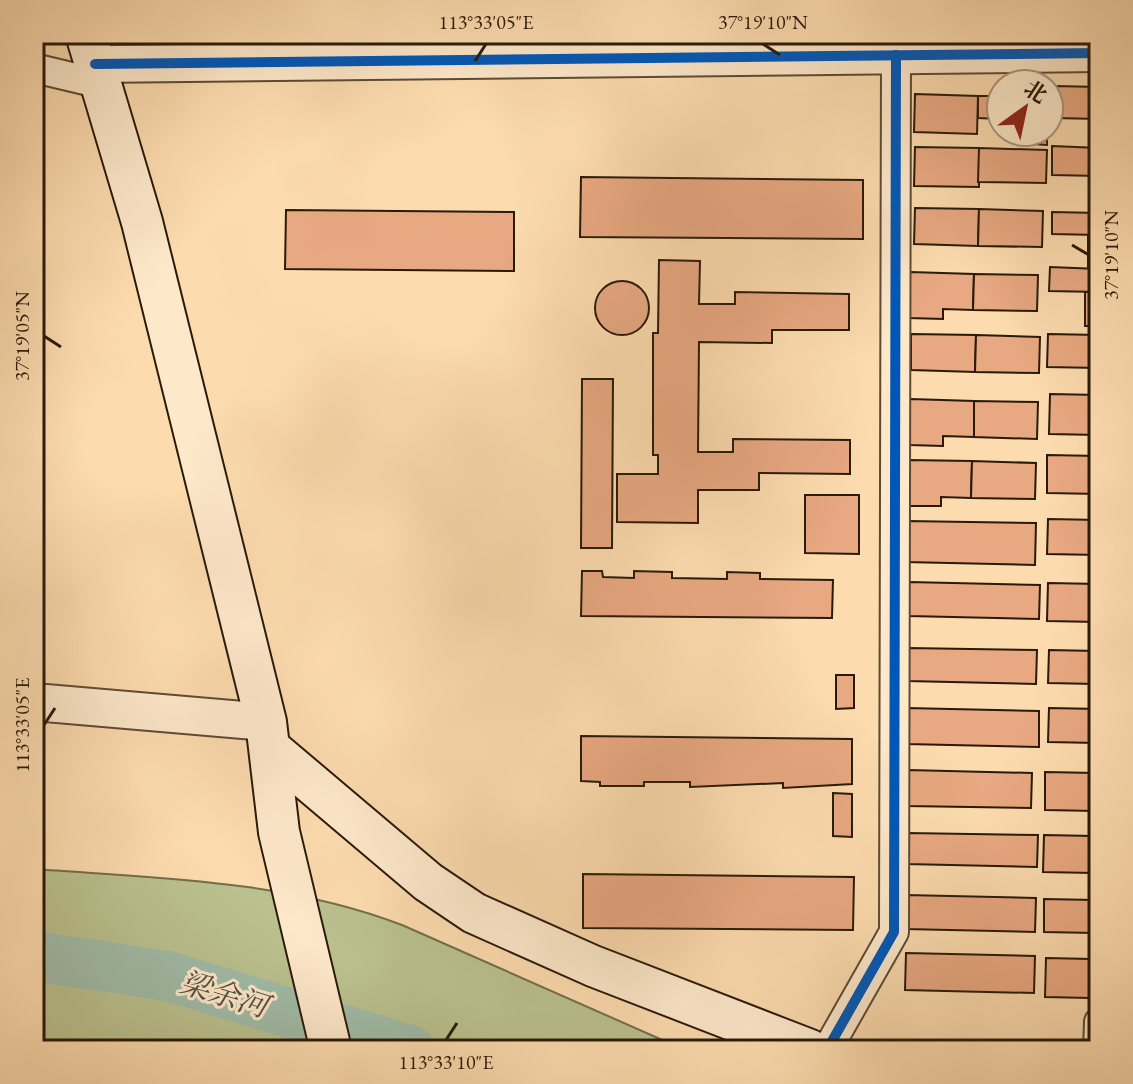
<svg xmlns="http://www.w3.org/2000/svg" width="1133" height="1084" font-family="'EB Garamond','Noto Serif SC',serif">
<style>
.green{fill:#bac18e;stroke:#726e4c;stroke-width:2}
.lines{fill:none;stroke-linecap:round;stroke-linejoin:round}
.river{stroke:#a0bba7;stroke-width:50}
.building{fill:#e8a881;stroke:#291a0a;stroke-width:2}
.minor-casing{stroke:#5e4a33;stroke-width:32}
.tertiary-casing{stroke:#5e4a33;stroke-width:40}
.secondary-casing{stroke:#291a0a;stroke-width:44}
.minor{stroke:#fde8ca;stroke-width:28}
.tertiary{stroke:#fde8ca;stroke-width:36}
.secondary{stroke:#fde8ca;stroke-width:40}
.cycleway-casing{stroke:#fde8ca;stroke-width:15}
.cycleway{stroke:#0057b8;stroke-width:10}
.ticks{fill:none;stroke:#291a0a;stroke-width:3}
.labels{text-anchor:middle;dominant-baseline:central;stroke-width:6;stroke-linejoin:round;paint-order:stroke}
.water-label{font-size:30px;font-style:italic;fill:#535241;stroke:#fde8ca}
.neatline{fill:none;stroke:#291a0a;stroke-width:3}
.ticks-label{font-size:20px;text-anchor:middle;fill:#291a0a}
</style>
<rect width="100%" height="100%" fill="#fcdbae"/>
<filter id="stains"><feTurbulence type="fractalNoise" baseFrequency=".0025" numOctaves="4"/><feColorMatrix values="0 0 0 0 .2 0 0 0 0 .09 0 0 0 0 .02 0 0 0 .5 -.17"/></filter>
<radialGradient id="worn" r=".72"><stop offset=".6" stop-color="#630" stop-opacity="0"/><stop offset="1" stop-color="#630" stop-opacity=".3"/></radialGradient>
<path class="green" d="M34 869C156 878 286 880 402 925L685 1050 34 1048Z"/>
<g class="lines">
<polyline class="river" points="34,956 168,976 410,1050"/>
</g>
<g class="building">
<polygon points="1054,86 1099,87 1099,119 1054,118"/>
<polygon points="915,94 978,96 977,134 914,132"/>
<polygon points="978,96 1001,96 1001,119 978,118"/>
<polygon points="1035,132 1047,132 1047,145 1034,144"/>
<polygon points="1052,146 1099,148 1099,176 1052,175"/>
<polygon points="915,147 979,148 979,187 914,186"/>
<polygon points="979,148 1047,150 1046,183 978,182"/>
<polygon points="581,177 863,180 863,239 580,237"/>
<polygon points="915,208 979,209 978,246 914,244"/>
<polygon points="979,209 1043,211 1042,247 978,246"/>
<polygon points="286,210 514,212 514,271 285,269"/>
<polygon points="1052,212 1099,213 1099,235 1052,234"/>
<polygon points="1088,235 1099,235 1099,269 1088,268"/>
<polygon points="659,260 700,261 699,304 735,304 735,292 849,294 849,330 772,330 772,343 699,342 698,452 733,452 733,439 850,440 850,474 759,473 759,490 698,490 698,523 617,522 617,474 658,474 658,455 653,455 653,333 658,333"/>
<polygon points="1050,267 1099,269 1099,292 1049,291"/>
<polygon points="910,272 974,274 973,310 943,309 943,319 909,318"/>
<polygon points="974,274 1038,275 1037,311 973,310"/>
<circle cx="622" cy="308" r="27"/>
<rect x="1085" y="292" width="14" height="34"/>
<polygon points="911,334 976,335 975,372 911,370"/>
<polygon points="1048,334 1099,335 1099,368 1047,367"/>
<polygon points="976,335 1040,337 1039,373 975,372"/>
<polygon points="582,379 613,379 612,548 581,548"/>
<polygon points="1050,394 1099,395 1099,435 1049,434"/>
<polygon points="910,399 974,401 974,437 943,436 943,446 909,445"/>
<polygon points="974,401 1038,402 1037,439 974,437"/>
<polygon points="1047,455 1099,456 1099,494 1047,493"/>
<polygon points="907,460 972,461 971,498 941,497 941,506 907,506"/>
<polygon points="972,461 1036,463 1035,499 971,498"/>
<polygon points="805,495 859,495 859,554 805,553"/>
<polygon points="1048,519 1099,520 1099,555 1047,554"/>
<polygon points="906,521 1036,523 1035,565 905,562"/>
<polygon points="582,571 602,571 603,577 634,578 634,571 672,572 672,578 727,579 727,572 760,573 760,579 833,580 832,618 581,616"/>
<polygon points="909,582 1040,585 1039,619 909,616"/>
<polygon points="1048,583 1099,584 1098,622 1047,621"/>
<polygon points="907,648 1037,650 1036,684 907,681"/>
<polygon points="1049,650 1097,651 1096,684 1048,683"/>
<polygon points="836,675 854,675 854,708 836,709"/>
<polygon points="906,708 1039,711 1039,747 906,744"/>
<polygon points="1049,708 1099,709 1098,743 1048,742"/>
<polygon points="581,736 852,739 852,784 783,788 783,783 690,787 690,782 644,782 644,786 600,786 600,782 581,781"/>
<polygon points="908,770 1032,773 1031,808 907,806"/>
<polygon points="1045,772 1096,773 1096,811 1045,810"/>
<polygon points="833,793 852,794 852,837 833,836"/>
<polygon points="907,833 1038,835 1037,867 906,864"/>
<polygon points="1044,835 1093,836 1093,873 1043,872"/>
<polygon points="583,874 854,877 853,930 583,928"/>
<polygon points="905,895 1036,898 1035,932 905,929"/>
<polygon points="1044,899 1094,900 1094,933 1044,932"/>
<polygon points="906,953 1035,956 1034,993 905,990"/>
<polygon points="1046,958 1091,959 1090,998 1045,997"/>
</g>
<g class="lines">
<defs>
<g id="minor">
<polyline points="34,68 101,84"/>
<polyline points="827,1050 894,932 896,55"/>
<polyline points="1098,1050 1099,1022"/>
</g>
<g id="tertiary">
<polyline points="95,64 1099,53"/>
<polyline points="34,702 266,722"/>
</g>
<g id="secondary">
<polyline points="86,34 142,222 266,722 279,832 331,1050"/>
<polyline points="272,750 428,882 474,913 593,966 810,1050"/>
</g>
</defs>
<use href="#minor" class="minor-casing"/>
<use href="#tertiary" class="tertiary-casing"/>
<use href="#secondary" class="secondary-casing"/>
<use href="#minor" class="minor"/>
<use href="#tertiary" class="tertiary"/>
<use href="#secondary" class="secondary"/>
<defs>
<g id="cycleway">
<polyline points="95,64 1099,53"/>
<polyline points="827,1050 894,932 896,55"/>
</g>
</defs>
<use href="#cycleway" class="cycleway-casing"/>
<use href="#cycleway" class="cycleway"/>
</g>
<path class="ticks" d="M763 44 780 55M475 61 486 44M1072 245 1089 255M44 336 61 347M44 725 55 708M446 1040 457 1023"/>
<g class="labels">
<g class="water-label">
<text transform="translate(224 994) rotate(17)">梁余河</text>
</g>
</g>
<rect width="1133" height="1084" fill="none" stroke="#fcdbae" stroke-width="88"/>
<g transform="translate(1025 108) rotate(33)"><circle r="38" fill="#fde8ca" stroke="#a8967d" stroke-width="2"/>
<path d="M0-6L14 30L0 20L-14 30Z" fill="#8f2418"/>
<text y="-12" font-size="22" font-weight="bold" text-anchor="middle" fill="#291a0a">北</text>
</g>
<rect x="44" y="44" width="1045" height="996" class="neatline"/>
<g class="ticks-label">
<text x="486" y="29">113°33'05"E</text>
<text x="763" y="29">37°19'10"N</text>
<text transform="translate(1111 255) rotate(-90)" y="7">37°19'10"N</text>
<text transform="translate(22 336) rotate(-90)" y="7">37°19'05"N</text>
<text transform="translate(22 725) rotate(-90)" y="7">113°33'05"E</text>
<text x="446" y="1069">113°33'10"E</text>
</g>
<rect width="100%" height="100%" filter="url(#stains)"/>
<rect width="100%" height="100%" fill="url(#worn)"/>
</svg>
